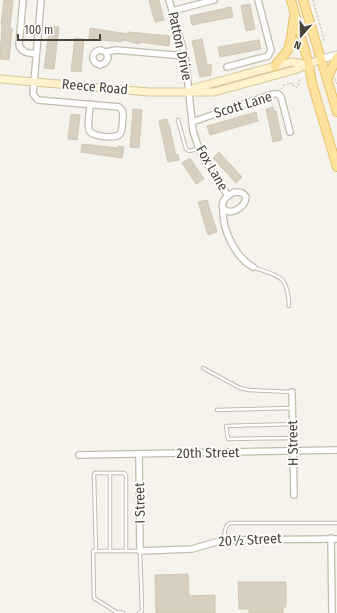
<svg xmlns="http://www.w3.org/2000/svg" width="337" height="613" font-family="'Fira Sans Condensed',sans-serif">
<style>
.building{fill:#d8cfc1;stroke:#d3c7b4}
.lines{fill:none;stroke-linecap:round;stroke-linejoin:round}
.service-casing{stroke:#c2bbae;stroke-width:4.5}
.minor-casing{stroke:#c2bbae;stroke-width:8}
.tertiary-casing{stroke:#c2bbae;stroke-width:9}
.secondary-casing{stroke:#d6c79b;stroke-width:9}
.primary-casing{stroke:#e6c16a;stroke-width:10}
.path{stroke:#c4b79f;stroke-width:1;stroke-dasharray:2 2;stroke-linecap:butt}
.service{stroke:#fff;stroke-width:2.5}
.minor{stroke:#fff;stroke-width:5.5}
.tertiary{stroke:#fff;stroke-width:7}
.secondary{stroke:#fff3cd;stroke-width:7}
.primary{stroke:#ffe39c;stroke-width:8}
.labels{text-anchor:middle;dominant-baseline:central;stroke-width:3.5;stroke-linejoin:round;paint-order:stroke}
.street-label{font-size:14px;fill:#4b4439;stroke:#fff}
</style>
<rect width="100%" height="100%" fill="#f6f3ec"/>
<g class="building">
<polygon points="4,0 13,0 10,28 12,29 9,60 0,59 2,24 1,24"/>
<polygon points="149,0 159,0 164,20 155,22"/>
<polygon points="250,4 255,29 246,31 241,6"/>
<polygon points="231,7 233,17 192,25 190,16"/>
<polygon points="48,26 59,27 54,69 44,68 49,31 47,31"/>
<polygon points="90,28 128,34 128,32 170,36 169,46 140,42 139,44 123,40 122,42 89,39"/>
<polygon points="75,38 84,39 81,72 71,71"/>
<polygon points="202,39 207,65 211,64 212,71 210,71 211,75 200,77 192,41"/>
<polygon points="259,40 261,49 220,57 218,47"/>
<polygon points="273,107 274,111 276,111 282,140 273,142 266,109"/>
<polygon points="133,109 142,110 139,148 130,147"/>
<polygon points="256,112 258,121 210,135 207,126"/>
<polygon points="71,114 80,115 77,140 68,139"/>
<polygon points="167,119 168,124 169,124 176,155 178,154 179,160 168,162 159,121"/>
<polygon points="82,144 118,148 118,146 124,147 122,158 81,152"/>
<polygon points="219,152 242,177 236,183 213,158"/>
<polygon points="190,158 204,179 196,184 182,163"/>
<polygon points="207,200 217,232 208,235 198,202"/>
<polygon points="188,574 189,596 215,595 215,613 156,613 155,575"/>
<polygon points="238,582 286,582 286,607 283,607 283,613 249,613 249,609 239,609"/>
</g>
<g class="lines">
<defs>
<g id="service">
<polyline points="178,120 186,149 189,151 198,149"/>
<path d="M253 267C279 277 288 274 289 306"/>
<polyline points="203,368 240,388 249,390 291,392"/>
<polyline points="217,410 292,408"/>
<polyline points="293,424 226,426 228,439 293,438"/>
<polyline points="110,473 110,551"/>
<path d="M224 539C225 533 224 526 230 523H337"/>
<polyline points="96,551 94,475 95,473 124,473 126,475 126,551"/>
<polyline points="123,613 116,612 94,598 93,551 140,551 142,611 139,613"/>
</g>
<g id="minor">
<path d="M23 0 19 45C22 53 28 53 36 54"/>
<path d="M41 0 33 94 38 100 119 107C123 110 123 113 123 118 122 123 123 130 120 134 116 139 91 137 89 130 87 123 90 112 90 104"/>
<polyline points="169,0 185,56 193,131 199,149 205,161 228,196"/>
<polyline points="172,11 214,0"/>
<path d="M106 52 108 58 105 63 100 65C90 62 91 52 100 50L106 52 116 50 185 56"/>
<polyline points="227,67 268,56 271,50 258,0"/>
<polyline points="192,122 273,94 278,94 281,97 290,132"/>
<path d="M234 192C240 192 243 192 246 197 245 207 232 216 223 209 220 201 227 196 234 192Z"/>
<path d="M223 209C222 229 235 257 253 267"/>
<polyline points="292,392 294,495"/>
<polyline points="139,454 140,551 192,549 223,540 337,539"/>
<polyline points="79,455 337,450"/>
<polyline points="331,538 332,613"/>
</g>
<polyline id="tertiary" points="321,59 337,55"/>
<g id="secondary">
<polyline points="0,79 149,92 214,92 294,70 321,59"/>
<polyline points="190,93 195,88 287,63 293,62 308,65"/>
</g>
<g id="primary">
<polyline points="291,0 309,65 312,83 337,167"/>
<polyline points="303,0 337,112"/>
<polyline points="275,66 288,50 291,38 294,17"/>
<polyline points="327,80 337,57"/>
</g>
</defs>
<use href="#service" class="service-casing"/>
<use href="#minor" class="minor-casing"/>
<use href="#tertiary" class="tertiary-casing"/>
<use href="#secondary" class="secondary-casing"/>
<use href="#primary" class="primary-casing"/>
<g class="path">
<polyline points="313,0 324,39 323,43"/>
<polyline points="335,79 337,84"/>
<polyline points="281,89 284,85 293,83 294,87 298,87 300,78"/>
</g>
<use href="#service" class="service"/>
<use href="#minor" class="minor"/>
<use href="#tertiary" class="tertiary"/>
<use href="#secondary" class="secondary"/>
<use href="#primary" class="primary"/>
</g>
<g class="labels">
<g class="street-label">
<text transform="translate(180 46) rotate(78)">Patton Drive</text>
<text transform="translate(95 87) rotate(5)">Reece Road</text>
<text transform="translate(243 105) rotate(-17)">Scott Lane</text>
<text transform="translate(212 168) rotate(60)">Fox Lane</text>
<text transform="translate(293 443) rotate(-91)">H Street</text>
<text transform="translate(208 453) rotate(-1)">20th Street</text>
<text transform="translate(140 503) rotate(-91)">I Street</text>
<text transform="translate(250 540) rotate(-3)">20½ Street</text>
</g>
</g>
<g transform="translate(301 36) rotate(200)" stroke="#ffffff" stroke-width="3" paint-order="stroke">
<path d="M0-3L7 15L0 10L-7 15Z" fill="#4b4439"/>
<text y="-6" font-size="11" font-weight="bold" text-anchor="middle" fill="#4b4439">N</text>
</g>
<path d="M18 34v6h82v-6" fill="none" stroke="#4b4439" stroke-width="2"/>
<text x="24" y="34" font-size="12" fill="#4b4439" stroke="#ffffff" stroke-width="3" paint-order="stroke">100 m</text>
</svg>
